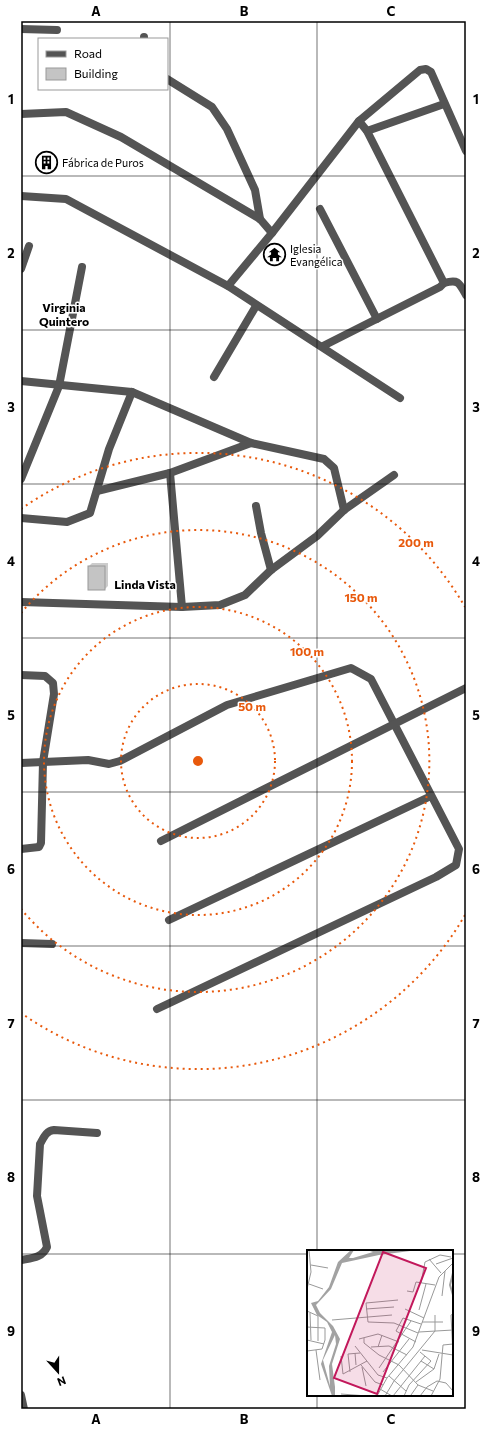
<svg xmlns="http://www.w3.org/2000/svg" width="487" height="1430" font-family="Commissioner,sans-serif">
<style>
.shadow{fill:#0003}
.building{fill:#c4c4c4;stroke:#989898}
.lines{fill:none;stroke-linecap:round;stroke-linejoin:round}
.street{stroke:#545454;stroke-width:8}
.grid{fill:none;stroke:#000;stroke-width:1;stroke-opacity:0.55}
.ring{fill:none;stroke:#e8590c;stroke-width:2;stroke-dasharray:2 4}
.labels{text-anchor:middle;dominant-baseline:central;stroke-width:3;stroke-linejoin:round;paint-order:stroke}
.poi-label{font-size:11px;fill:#000;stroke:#fff;text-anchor:start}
.neighbourhood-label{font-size:12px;font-weight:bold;fill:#000;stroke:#fff}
.inset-river{fill:none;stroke:#a2a2a2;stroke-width:2}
.inset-road{fill:none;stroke:#999;stroke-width:1}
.view{fill:#c2185b;fill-opacity:0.15;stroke:#c2185b;stroke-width:2}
.inset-edge{fill:none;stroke:#000;stroke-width:2}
.centre{fill:#e8590c;stroke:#fff;stroke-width:2}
.ring-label{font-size:12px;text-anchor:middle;font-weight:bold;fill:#e8590c;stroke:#fff;stroke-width:3;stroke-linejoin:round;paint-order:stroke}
.neatline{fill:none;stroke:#000;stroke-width:1.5}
.grid-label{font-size:13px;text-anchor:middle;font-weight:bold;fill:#000}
</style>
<rect width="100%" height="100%" fill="#fff"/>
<g class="shadow">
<polygon points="51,154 52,167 51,168 43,156"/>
<polygon points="92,563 108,563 108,586 105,589 89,566"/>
</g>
<g class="building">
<polygon points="50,155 51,169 44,170 42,156"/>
<rect x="88" y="566" width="17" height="24"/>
</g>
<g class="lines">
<g class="street">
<polyline points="21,29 57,30"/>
<polyline points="144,37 144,39"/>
<polyline points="167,79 212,107 227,129 255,190 260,219"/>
<polyline points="21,114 66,112 121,137 260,219 272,233"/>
<polyline points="367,131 444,104"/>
<polyline points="21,196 66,199 228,286 400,398"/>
<polyline points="320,209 377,319"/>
<polyline points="21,269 29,246"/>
<path d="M444 283C458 279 459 282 466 295"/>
<polyline points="228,286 272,233 359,121 420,70 426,69 431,72 466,151"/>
<polyline points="323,346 440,287 444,283 367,131 359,121"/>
<polyline points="214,377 256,306"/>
<polyline points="21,381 132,392 251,443 324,459 334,468 344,510"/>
<polyline points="170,473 182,607"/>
<polyline points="21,479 59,386 82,267"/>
<polyline points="97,491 170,473 251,443"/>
<polyline points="256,506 261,533 271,570"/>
<polyline points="21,518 67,522 90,513 109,449 132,392"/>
<polyline points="21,602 182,607 220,605 245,595 271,570 317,536 344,510 394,475"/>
<polyline points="21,675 45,676 53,683 54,694 43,762 41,843 39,847 21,849"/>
<polyline points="21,763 88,760 109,764 120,761 227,705 351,668 371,679 459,849 456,865 436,877 157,1009"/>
<polyline points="161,841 466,688"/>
<polyline points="169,920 431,796"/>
<polyline points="21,943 52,944"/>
<path d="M21 1260C32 1258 42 1258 47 1247L37 1196 40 1144C44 1137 46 1131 54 1130L97 1133"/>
<polyline points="21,1395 24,1409"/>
</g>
</g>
<path class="grid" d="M170 21V1409M317 21V1251M21 176H466M21 330H466M21 484H466M21 638H466M21 792H466M21 946H466M21 1100H466M21 1254H308M452 1254H466M317 1395V1409"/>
<g class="ring">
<circle cx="198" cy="761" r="77"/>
<circle cx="198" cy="761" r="154"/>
<path d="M21 613A231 231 0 1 1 21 909"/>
<path d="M465 915A308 308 0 0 1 21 1013M21 509A308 308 0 0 1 465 607"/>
</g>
<defs>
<symbol id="building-ring" viewBox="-11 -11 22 22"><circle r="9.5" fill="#fff" stroke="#000" stroke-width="1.5"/><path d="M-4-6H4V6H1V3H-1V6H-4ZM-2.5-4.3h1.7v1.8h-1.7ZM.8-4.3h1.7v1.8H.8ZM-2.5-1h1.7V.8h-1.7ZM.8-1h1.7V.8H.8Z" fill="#000"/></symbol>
<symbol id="temple-ring" viewBox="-11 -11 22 22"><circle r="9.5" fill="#fff" stroke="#000" stroke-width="1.5"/><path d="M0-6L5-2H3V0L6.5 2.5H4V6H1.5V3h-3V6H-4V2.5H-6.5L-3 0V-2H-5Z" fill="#000"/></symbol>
</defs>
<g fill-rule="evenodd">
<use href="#building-ring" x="34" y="150" width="25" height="25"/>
<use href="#temple-ring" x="262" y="242" width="25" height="25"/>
</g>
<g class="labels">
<g class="poi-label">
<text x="62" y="162">Fábrica de Puros</text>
<text x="290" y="248">Iglesia<tspan x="290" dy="13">Evangélica</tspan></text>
</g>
<g class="neighbourhood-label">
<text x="64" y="307">Virginia<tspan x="64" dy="14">Quintero</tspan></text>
<text x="145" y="584">Linda Vista</text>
</g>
</g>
<g transform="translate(307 1250)">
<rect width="146" height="146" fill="#fff"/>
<path d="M44 0H47L42 8H46L66 2 60 0H111L72 5 35 13 24 39 9 55 13 63 26 76 33 89 25 114 28 137V146H25L14 114 25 82 20 72 10 65 4 53 11 51 22 37 31 12ZM28 85 29 94 22 116 23 136 16 110Z" fill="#a2a2a2" fill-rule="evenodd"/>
<path class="inset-river" d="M146 23 143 35 146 45"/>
<path class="inset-road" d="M122 9 134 23M129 14 146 8M4 15 21 18M114 33 118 12 133 5 144 7M2 34 16 39M0 39 4 22 2 0M100 41 106 42 109 32 128 35M135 46 138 21M91 50 59 53 61 72 87 73 111 83M59 59 87 57M98 59 117 68M112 60 119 34M0 61 11 66V91M3 63 4 90M25 70 85 65M115 72H136M0 77 18 78V90L15 99 0 101M112 82 146 80M57 88V93L72 105 92 115 111 135 126 141M52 89 71 84 92 92M0 90 17 94M109 92 89 81 96 68 114 74M48 96 71 125 80 128M64 97 82 96 100 105M71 97 75 85M9 100 13 130M115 100 146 105 144 65 146 64M48 103 49 115M34 106 36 124 60 111M114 111 127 119M54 115 68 132 76 135M55 117 59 136M72 118 104 71M43 122 41 104 53 103M76 122 102 89M82 126 99 141M109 132 127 119 132 104M73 139 85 146M34 144 60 146M104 145 111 135M70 146 80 128 106 97 132 27 146 13M78 146 87 131 128 81V65M86 146 118 106M97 146 102 135 124 111 113 102M113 146 120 137 130 131 139 133 146 141M124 146 133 129 136 95 146 94"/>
<path class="view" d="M76 2 119 18 70 144 27 128Z"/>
<rect width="146" height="146" class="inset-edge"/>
</g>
<circle cx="198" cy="761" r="6" class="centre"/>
<g class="ring-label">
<text x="416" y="547">200 m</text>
<text x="361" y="602">150 m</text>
<text x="307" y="656">100 m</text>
<text x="252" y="711">50 m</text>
</g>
<rect width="487" height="1430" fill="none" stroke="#ffffff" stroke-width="44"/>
<rect x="38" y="38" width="130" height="52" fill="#ffffff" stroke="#999999"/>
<rect x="46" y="51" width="20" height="6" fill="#545454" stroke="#999999"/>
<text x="74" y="58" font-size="12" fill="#000000">Road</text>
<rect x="46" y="68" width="20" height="12" fill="#c4c4c4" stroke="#999999"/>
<text x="74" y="78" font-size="12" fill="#000000">Building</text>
<g transform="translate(58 1372) rotate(159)" stroke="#ffffff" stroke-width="3" paint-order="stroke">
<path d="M0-3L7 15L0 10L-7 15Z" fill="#000000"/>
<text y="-6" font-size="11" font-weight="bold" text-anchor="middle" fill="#000000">N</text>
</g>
<rect x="22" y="22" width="443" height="1386" class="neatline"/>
<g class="grid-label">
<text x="96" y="16">A</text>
<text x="244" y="16">B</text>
<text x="391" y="16">C</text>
<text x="11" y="104">1</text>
<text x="476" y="104">1</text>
<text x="11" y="258">2</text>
<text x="476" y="258">2</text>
<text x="11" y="412">3</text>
<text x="476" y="412">3</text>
<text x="11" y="566">4</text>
<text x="476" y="566">4</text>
<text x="11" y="720">5</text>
<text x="476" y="720">5</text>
<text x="11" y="874">6</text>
<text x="476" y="874">6</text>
<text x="11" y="1028">7</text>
<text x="476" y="1028">7</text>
<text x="11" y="1182">8</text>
<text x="476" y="1182">8</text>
<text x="11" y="1336">9</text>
<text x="476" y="1336">9</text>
<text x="96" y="1424">A</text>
<text x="244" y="1424">B</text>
<text x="391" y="1424">C</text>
</g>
</svg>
